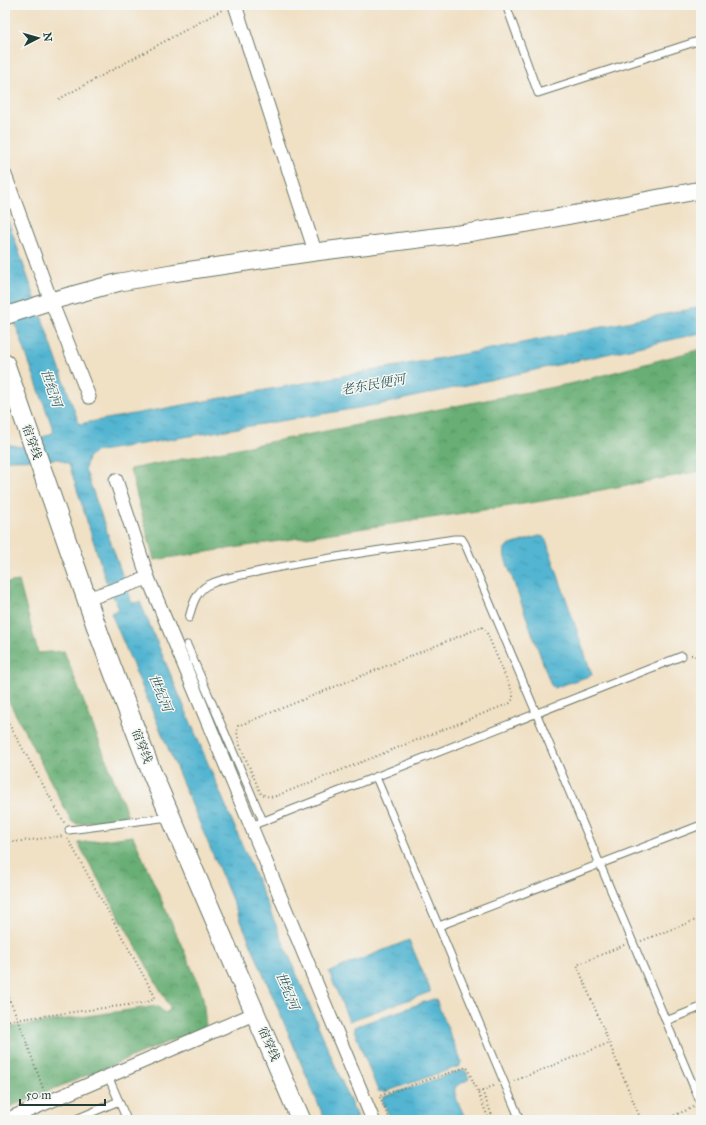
<svg xmlns="http://www.w3.org/2000/svg" width="706" height="1125" font-family="'IM FELL Great Primer','Noto Serif SC',serif">
<style>
.forest{fill:url(#forest-crowns);stroke:#447654}
.water{fill:url(#water-ripples);stroke:#397982}
.lines{fill:none;stroke-linecap:round;stroke-linejoin:round}
.service-casing{stroke:#687666;stroke-width:9}
.minor-casing{stroke:#687666;stroke-width:15}
.tertiary-casing{stroke:#687666;stroke-width:19}
.secondary-casing{stroke:#687666;stroke-width:21}
.path{stroke:#687666;stroke-width:2;stroke-dasharray:1 3;stroke-linecap:butt}
.service{stroke:#fff;stroke-width:7}
.minor{stroke:#fff;stroke-width:13}
.tertiary{stroke:#fff;stroke-width:17}
.secondary{stroke:#fff;stroke-width:19}
.labels{text-anchor:middle;dominant-baseline:central;stroke-width:3;stroke-linejoin:round;paint-order:stroke}
.street-label{font-size:12px;fill:#1f3d34;stroke:#f6f6f2}
.water-label{font-size:13px;font-style:italic;fill:#2c5b5b;stroke:#f6f6f2}
</style>
<defs>
<pattern id="forest-crowns" width="20" height="18" patternUnits="userSpaceOnUse"><rect width="20" height="18" fill="#68ae74"/><path d="M2 6a3 3 0 1 1 6 0M12 15a3 3 0 1 1 6 0" fill="none" stroke="#558f60"/></pattern>
<pattern id="water-ripples" width="26" height="14" patternUnits="userSpaceOnUse"><rect width="26" height="14" fill="#53b5d1"/><path d="M2 4q2-2 4 0t4 0M15 11q2-2 4 0t4 0" fill="none" stroke="#4494aa"/></pattern>
</defs>
<rect width="100%" height="100%" fill="#f6f6f2"/>
<filter id="ink" filterUnits="userSpaceOnUse"><feTurbulence type="fractalNoise" baseFrequency=".025" numOctaves="2"/><feDisplacementMap in="SourceGraphic" scale="8" xChannelSelector="R" yChannelSelector="G"/><feConvolveMatrix kernelMatrix="1 2 1 2 8 2 1 2 1" color-interpolation-filters="sRGB"/></filter>
<filter id="wash" filterUnits="userSpaceOnUse"><feTurbulence type="fractalNoise" baseFrequency=".012" numOctaves="4" result="noise"/><feDisplacementMap in="SourceGraphic" scale="16" xChannelSelector="R" yChannelSelector="G"/><feGaussianBlur stdDeviation="0.9" result="paint"/><feColorMatrix in="noise" values="0 0 0 0 0 0 0 0 0 0 0 0 0 0 0 0 0 1.4 0 .05"/><feComposite in="paint" operator="in"/></filter>
<g filter="url(#wash)">
<rect width="100%" height="100%" fill="#f0e0c4"/>
<g class="forest">
<polygon points="701,349 701,471 543,501 154,560 130,469 574,383"/>
<polygon points="19,581 38,653 64,651 128,816 78,824 72,822 5,694 5,583"/>
<polygon points="133,836 199,985 203,998 206,1026 5,1109 5,1028 157,1006 165,1013 171,1009 78,843"/>
</g>
<g class="water">
<polygon points="5,212 79,424 507,346 701,307 701,333 382,404 94,452 88,458 85,469 132,603 140,602 358,1120 325,1120 111,613 119,609 106,581 69,464 59,459 8,460 5,462 5,444 22,447 54,432 5,295"/>
<polygon points="539,536 544,537 547,543 592,675 554,688 551,685 505,558 504,550 507,546"/>
<polygon points="409,940 430,989 430,992 349,1021 329,972"/>
<polygon points="433,999 436,1000 461,1061 460,1066 385,1092 378,1091 354,1030 354,1027"/>
<path d="M462 1070 466 1071 469 1079 455 1087C453 1099 463 1108 465 1120H391L382 1100 383 1097Z"/>
</g>
</g>
<g filter="url(#ink)">
<g class="lines">
<defs>
<g id="service">
<polyline points="506,5 538,93 701,40"/>
<path d="M189 618C192 606 196 591 208 585 224 577 244 575 261 571 325 557 390 549 454 539H462L465 544 701 1104"/>
<polyline points="187,645 263,821"/>
<polyline points="376,777 520,1120"/>
<polyline points="251,826 682,656"/>
<polyline points="69,830 169,817"/>
<polyline points="439,926 701,825"/>
<polyline points="666,1021 701,1007"/>
<polyline points="108,1076 127,1120"/>
<polyline points="74,1120 119,1101"/>
</g>
<g id="minor">
<polyline points="235,5 313,245 315,252"/>
<polyline points="5,175 51,301 89,397"/>
<polyline points="116,480 148,578 373,1120"/>
<polyline points="87,599 148,578"/>
<polyline points="6,1120 256,1013"/>
</g>
<polyline id="tertiary" points="5,316 51,301 120,282 172,273 315,252 467,233 545,220 701,190"/>
<polyline id="secondary" points="5,364 99,634 151,771 301,1120"/>
</defs>
<use href="#service" class="service-casing"/>
<use href="#minor" class="minor-casing"/>
<use href="#tertiary" class="tertiary-casing"/>
<use href="#secondary" class="secondary-casing"/>
<g class="path">
<polyline points="59,99 224,9"/>
<polygon points="482,627 486,631 513,694 513,699 510,703 276,796 270,797 261,794 239,743 237,732 238,726"/>
<polyline points="691,655 694,655 701,662"/>
<polyline points="5,717 65,824"/>
<polyline points="5,843 63,836"/>
<polyline points="641,941 701,918"/>
<polyline points="624,945 577,965 641,1120"/>
<polyline points="5,990 18,1019 44,1091"/>
<polyline points="5,1021 142,1003 151,1001 154,998 153,993 68,839"/>
<polyline points="514,1081 609,1043"/>
<polyline points="482,1091 494,1120"/>
<polyline points="478,1092 496,1085"/>
<polyline points="390,1120 379,1096 467,1067 488,1117 480,1120"/>
<polyline points="663,1120 694,1107"/>
</g>
<use href="#service" class="service"/>
<use href="#minor" class="minor"/>
<use href="#tertiary" class="tertiary"/>
<use href="#secondary" class="secondary"/>
</g>
</g>
<g class="labels">
<g class="street-label">
<text transform="translate(32 442) rotate(71)">宿穿线</text>
<text transform="translate(142 746) rotate(69)">宿穿线</text>
<text transform="translate(269 1044) rotate(67)">宿穿线</text>
</g>
<g class="water-label">
<text transform="translate(373 385) rotate(-10)">老东民便河</text>
<text transform="translate(51 388) rotate(71)">世纪河</text>
<text transform="translate(160 693) rotate(67)">世纪河</text>
<text transform="translate(287 991) rotate(67)">世纪河</text>
</g>
</g>
<rect width="706" height="1125" fill="none" stroke="#f6f6f2" stroke-width="20"/>
<g transform="translate(38 38) rotate(84)" stroke="#f6f6f2" stroke-width="3" paint-order="stroke">
<path d="M0-3L7 15L0 10L-7 15Z" fill="#1f3d34"/>
<text y="-6" font-size="11" font-weight="bold" text-anchor="middle" fill="#1f3d34">N</text>
</g>
<path d="M20 1099v6h85v-6" fill="none" stroke="#1f3d34" stroke-width="2"/>
<text x="26" y="1099" font-size="12" fill="#1f3d34" stroke="#f6f6f2" stroke-width="3" paint-order="stroke">50 m</text>
</svg>
